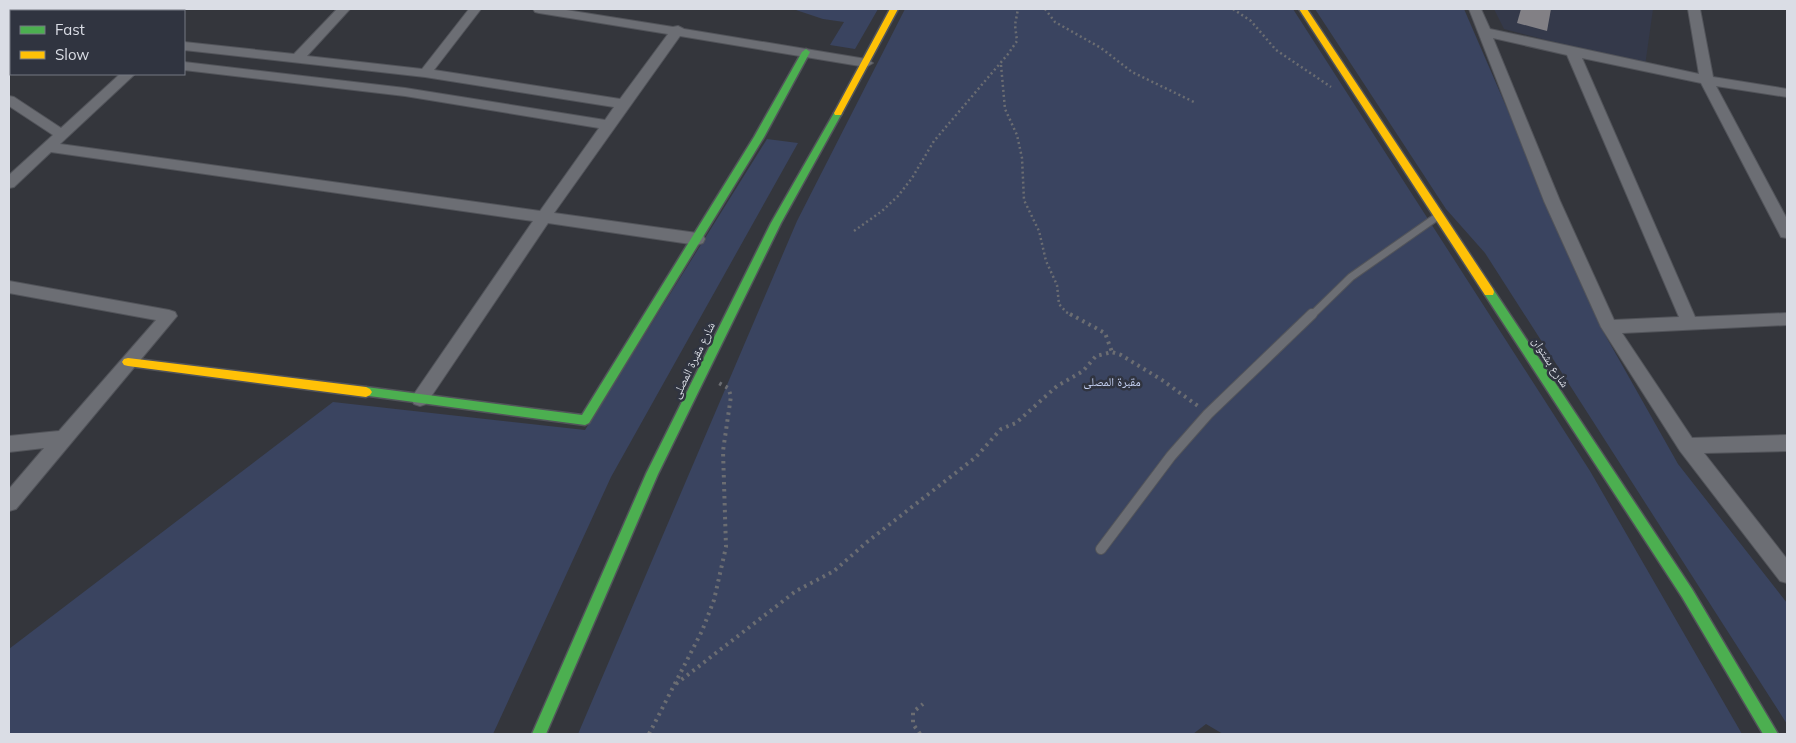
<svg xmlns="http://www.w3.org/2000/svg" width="1796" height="743" font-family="Mulish,'Noto Naskh Arabic',sans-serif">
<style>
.built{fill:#34394a}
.green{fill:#3a4460}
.building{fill:#828085}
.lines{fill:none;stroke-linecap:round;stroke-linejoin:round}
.lane-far1-casing{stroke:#52545a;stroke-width:9}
.lane-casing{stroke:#52545a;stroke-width:12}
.street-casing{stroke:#52545a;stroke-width:2}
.fast-casing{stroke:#52545a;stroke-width:3}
.slow-casing{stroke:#52545a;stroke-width:3}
.path-far1{stroke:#6b6d72;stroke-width:2.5;stroke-dasharray:2 3;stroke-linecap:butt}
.path{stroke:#6b6d72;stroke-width:4;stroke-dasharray:2.5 4.5;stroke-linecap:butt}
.lane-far1{stroke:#6c6e74;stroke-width:7}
.lane{stroke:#6c6e74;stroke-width:10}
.street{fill:#6c6e74;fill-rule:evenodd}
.fast{fill:#4caf50;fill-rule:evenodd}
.slow{fill:#ffc107;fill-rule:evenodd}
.labels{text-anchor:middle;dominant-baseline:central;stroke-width:5;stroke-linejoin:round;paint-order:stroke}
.street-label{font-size:12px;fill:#dadde5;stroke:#303440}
.park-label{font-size:12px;fill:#c4d0f2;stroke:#303440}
</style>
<rect width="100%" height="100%" fill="#34363c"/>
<polygon class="built" points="1494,9 1653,9 1645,66 1504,29"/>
<g class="green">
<polygon points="793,9 878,9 855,49 830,45 844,22 823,19"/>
<polygon points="905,9 1293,9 1590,471 1742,734 1223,734 1206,724 1193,734 578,734 797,221"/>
<polygon points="1315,9 1464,9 1604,333 1678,464 1787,603 1787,724 1485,253 1446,209"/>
<polygon points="767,139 798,143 611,477 493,734 9,734 9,649 333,402 585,430"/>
</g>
<polygon class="building" points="1521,9 1551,9 1547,31 1517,23"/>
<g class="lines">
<defs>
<polyline id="lane-far1" points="1311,316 1351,277 1438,216"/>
<polyline id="lane" points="1101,549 1171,456 1208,414 1312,314"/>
<g id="street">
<polygon points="337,9 350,9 307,56 422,69 469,9 481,9 434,70 620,99 668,34 539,13 535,12 533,9 560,9 673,27 678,26 684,29 866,59 873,63 866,67 680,36 554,213 697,233 703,235 705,239 703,243 697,245 548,223 426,404 420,406 414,404 411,399 414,394 533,221 51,152 14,187 9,188 9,175 53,135 9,106 9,96 14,97 61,128 120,74 135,74 60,144 540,211 599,128 405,96 184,70 184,62 405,88 605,120 614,107 425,77 184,50 184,42 294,54"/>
<path d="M1469 9H1481L1490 29 1699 74 1688 9H1700L1713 77 1787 89V97L1716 86 1787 219V238L1781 237 1779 233 1701 83 1582 58 1695 317 1787 313V325L1622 333 1692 438 1787 435V451L1704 453 1787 559V583L1780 581 1680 451 1601 327 1544 201ZM1493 38 1567 55 1679 317 1614 320 1560 201Z"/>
<polygon points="9,281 169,310 175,312 177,316 16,509 9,511 9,489 44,448 9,452 9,436 59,431 156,320 9,293"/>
</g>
<g id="fast">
<polygon points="80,9 92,9 89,11 77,11"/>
<polygon points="806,49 810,52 764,137 589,423 585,425 362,395 360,392 362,389 366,387 582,415 754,137 802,52"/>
<polygon points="838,110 842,113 781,223 658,474 546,734 532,734 646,474 771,223 834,113"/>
<polygon points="1489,288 1493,289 1692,589 1778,734 1763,734 1682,597 1485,295 1484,292"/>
</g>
<g id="slow">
<polygon points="890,9 898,9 842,113 841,115 835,115 834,113"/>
<polygon points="1299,9 1307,9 1493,289 1494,292 1493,295 1485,295"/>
<rect x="9" y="36" width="2" height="5"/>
<polygon points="128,358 366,387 370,389 372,392 370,395 366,397 128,366 124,365 122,362 124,359"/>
</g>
</defs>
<use href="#lane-far1" class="lane-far1-casing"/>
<use href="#lane" class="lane-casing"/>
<use href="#street" class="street-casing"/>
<use href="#fast" class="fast-casing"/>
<use href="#slow" class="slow-casing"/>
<g class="path-far1">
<polyline points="1045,9 1055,22 1101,48 1132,72 1196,103"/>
<polyline points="1233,9 1251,21 1276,50 1331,87"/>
<polyline points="1001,65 1005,109 1017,135 1022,158 1024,200 1039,231 1046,261 1057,285 1059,304 1066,312 1073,316"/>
<polyline points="854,231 882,211 898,196 912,178 934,141 1008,54 1017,41 1015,25 1018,9"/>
</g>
<g class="path">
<polyline points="1070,314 1105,333 1112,352"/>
<polyline points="676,684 796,591 834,571 867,542 976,457 1001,429 1016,423 1057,386 1083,371 1096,356 1112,352 1121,355 1162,380 1198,406"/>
<polyline points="649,734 702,631 714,600 726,547 723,451 731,396 728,388 719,383"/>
<polyline points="920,734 913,724 913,712 923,704"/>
</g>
<use href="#lane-far1" class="lane-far1"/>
<use href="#lane" class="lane"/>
<use href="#street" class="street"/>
<use href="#fast" class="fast"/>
<use href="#slow" class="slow"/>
</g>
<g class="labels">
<g class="street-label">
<text transform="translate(693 360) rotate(-64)">شارع مقبرة المصلى</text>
<text transform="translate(1551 362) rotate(57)">شارع بشتوان</text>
</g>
<g class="park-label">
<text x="1112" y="381">مقبرة المصلى</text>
</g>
</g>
<rect width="1796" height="743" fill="none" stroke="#dadde5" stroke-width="20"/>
<rect x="10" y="10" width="175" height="65" fill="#303440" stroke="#747882"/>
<rect x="20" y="26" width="25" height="8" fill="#4caf50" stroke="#747882"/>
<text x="55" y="35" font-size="15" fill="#dadde5">Fast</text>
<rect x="20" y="51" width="25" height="8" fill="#ffc107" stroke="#747882"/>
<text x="55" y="60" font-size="15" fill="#dadde5">Slow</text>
</svg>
